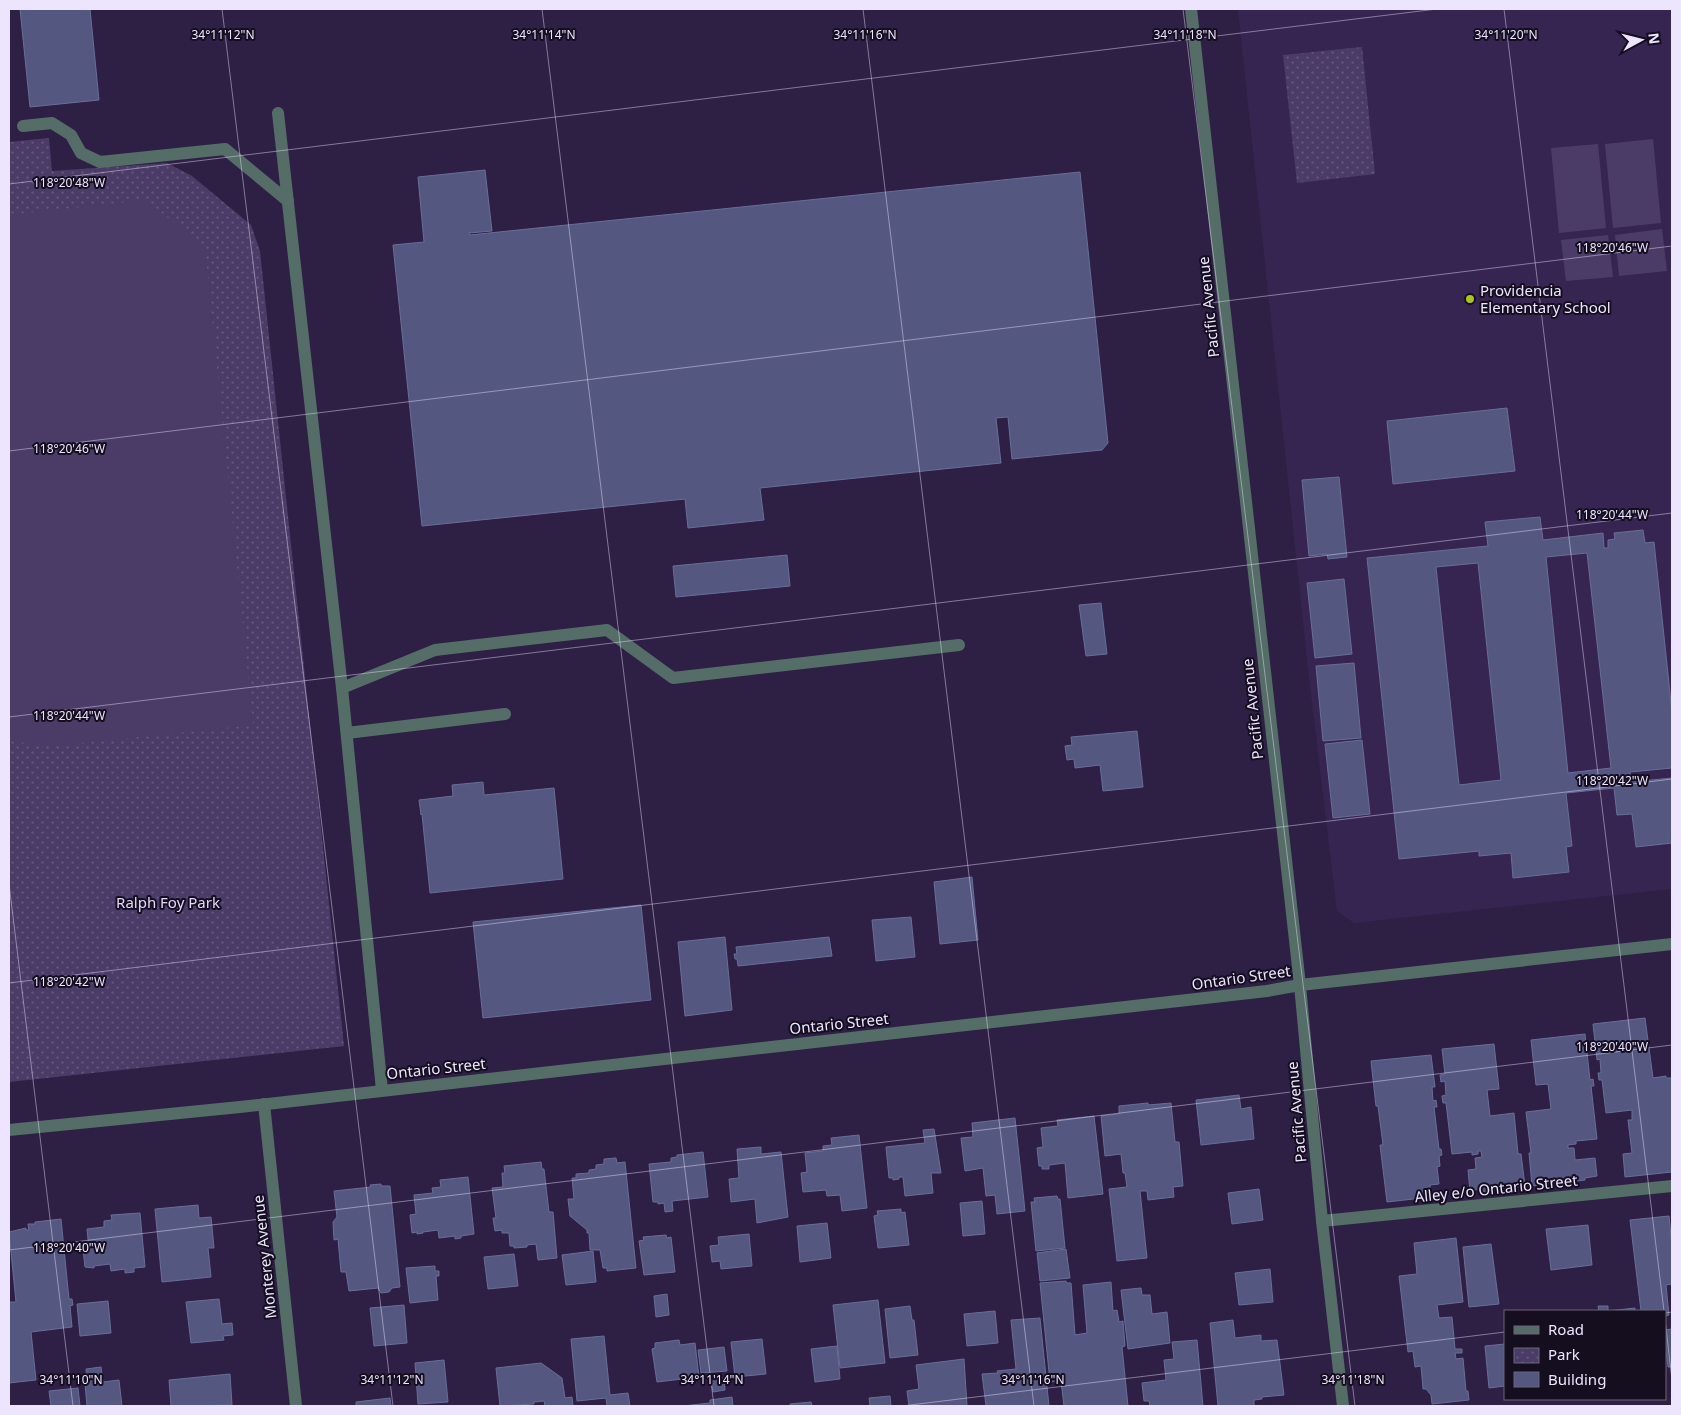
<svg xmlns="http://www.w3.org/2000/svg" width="1681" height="1415" font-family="'Noto Sans',sans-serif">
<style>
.built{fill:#362551}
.park{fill:url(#park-dots)}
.garden{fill:#4b3c67}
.building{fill:#545881;stroke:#696d98;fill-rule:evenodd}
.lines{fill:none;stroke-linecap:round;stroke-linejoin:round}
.lane{stroke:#546d67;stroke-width:12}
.street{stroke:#546d67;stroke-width:12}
.ticks{fill:none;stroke:#ede5fe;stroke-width:1;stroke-opacity:0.45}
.poi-dot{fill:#aac716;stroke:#140e1f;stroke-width:2}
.labels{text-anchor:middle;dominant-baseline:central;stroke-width:4;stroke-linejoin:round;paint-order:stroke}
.poi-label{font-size:15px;fill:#ede5fe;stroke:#140e1f;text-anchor:start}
.street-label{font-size:15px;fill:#ede5fe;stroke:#140e1f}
.park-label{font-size:15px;fill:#e2d6fa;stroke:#140e1f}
.ticks-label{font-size:12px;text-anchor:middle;fill:#ede5fe;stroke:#140e1f;stroke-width:4;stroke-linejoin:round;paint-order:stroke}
</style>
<defs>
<pattern id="park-dots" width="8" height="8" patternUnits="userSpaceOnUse" patternTransform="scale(1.25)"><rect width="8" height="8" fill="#4b3c67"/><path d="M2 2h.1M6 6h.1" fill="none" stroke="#65587e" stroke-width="1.8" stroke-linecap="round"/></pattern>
</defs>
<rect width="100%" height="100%" fill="#2e2045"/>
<polygon class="built" points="1238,9 1672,9 1672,889 1354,923 1337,911 1308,668"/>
<g class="park">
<polygon points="1362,47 1375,174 1297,183 1283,55"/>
<polygon points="49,138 52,171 167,163 192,176 251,225 260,251 344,1046 9,1082 9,142"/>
</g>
<g class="garden">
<polygon points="1653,139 1661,223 1613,228 1605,144"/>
<polygon points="1598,144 1606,228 1559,233 1551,148"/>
<polygon points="146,200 205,248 253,725 52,746 34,745 9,740 9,215"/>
<polygon points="1662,229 1667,271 1619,276 1615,235"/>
<polygon points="1608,235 1613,277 1566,281 1561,240"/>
</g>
<g class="building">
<polygon points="20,9 90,9 99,100 30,107"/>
<polygon points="485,170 492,231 469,233 470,235 1080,172 1108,443 1102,450 1012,459 1008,417 996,418 1001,463 760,488 764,520 688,528 685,499 422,526 393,245 424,242 418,177"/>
<polygon points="1507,408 1515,471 1393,484 1387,421"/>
<polygon points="1339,477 1347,557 1328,559 1327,554 1309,556 1302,480"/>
<path d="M1540 517 1543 540 1603 533 1604 548H1608V540L1615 539 1614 533 1643 530 1645 543 1654 542 1672 712V768L1630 772 1631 782 1672 778V843L1636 847 1632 814 1617 815 1614 788 1566 793 1572 846 1566 847 1569 872 1513 878 1511 853 1479 856V851L1399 859 1367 558 1488 546 1485 522ZM1587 553 1611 768 1568 773 1546 557ZM1478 563 1501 780 1459 785 1436 567Z"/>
<polygon points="787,555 790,586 676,597 673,566"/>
<polygon points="1344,579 1352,654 1315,658 1307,583"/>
<polygon points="1101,603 1107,654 1086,656 1079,605"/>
<polygon points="1354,663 1361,738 1323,741 1316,666"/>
<polygon points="1137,731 1143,787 1103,791 1100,765 1075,768 1074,759 1067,760 1065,746 1072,745 1071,737"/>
<polygon points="1362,740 1370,814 1333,818 1325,744"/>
<polygon points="483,782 484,795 554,788 563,879 430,893 422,814 421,815 419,800 453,796 452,785"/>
<polygon points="972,877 978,940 940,944 934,882"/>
<polygon points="641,905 651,1000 483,1018 473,922"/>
<polygon points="911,917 915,957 876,961 872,920"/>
<polygon points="725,937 732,1010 685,1016 678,942"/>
<polygon points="829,937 832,956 738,966 737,959 735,959 734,954 737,954 736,947"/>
<polygon points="1645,1018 1653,1078 1666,1076 1666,1078 1672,1078 1672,1172 1625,1177 1623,1154 1632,1153 1628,1120 1632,1120 1632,1110 1606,1113 1602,1080 1599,1080 1598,1073 1601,1073 1600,1059 1597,1060 1593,1024"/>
<polygon points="1585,1034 1590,1080 1593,1079 1594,1086 1591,1086 1597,1139 1576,1141 1576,1144 1568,1145 1568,1148 1574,1148 1575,1160 1595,1158 1597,1176 1585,1178 1585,1180 1532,1186 1529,1153 1531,1153 1526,1112 1551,1109 1548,1084 1536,1085 1531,1040"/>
<polygon points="1494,1044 1499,1089 1487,1090 1490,1116 1514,1113 1518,1154 1521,1154 1525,1186 1481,1192 1480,1189 1470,1191 1468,1170 1476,1169 1475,1158 1482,1157 1481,1151 1478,1151 1478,1154 1472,1155 1472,1152 1452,1154 1446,1103 1443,1103 1442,1096 1446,1095 1445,1081 1441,1082 1440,1075 1445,1074 1442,1049"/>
<polygon points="1431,1055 1435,1087 1432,1087 1433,1101 1436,1100 1437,1107 1434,1107 1439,1149 1441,1149 1442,1155 1439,1156 1440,1166 1437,1167 1439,1184 1430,1185 1431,1197 1387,1202 1380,1145 1383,1145 1378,1106 1376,1106 1371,1061"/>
<polygon points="1239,1095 1241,1109 1251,1107 1254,1139 1201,1145 1196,1100"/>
<polygon points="1148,1103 1148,1105 1171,1103 1175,1142 1179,1142 1183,1186 1173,1187 1174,1197 1148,1200 1147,1191 1140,1191 1147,1258 1117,1261 1109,1189 1127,1187 1125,1173 1123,1173 1121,1154 1105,1156 1101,1116 1119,1114 1119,1106"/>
<polygon points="1094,1116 1103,1194 1068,1198 1065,1163 1049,1165 1049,1169 1042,1169 1042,1166 1039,1166 1037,1148 1043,1147 1041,1128 1058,1126 1057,1120"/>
<polygon points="1015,1118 1025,1211 997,1214 995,1195 986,1196 983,1168 965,1171 961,1138 973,1137 972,1123"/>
<polygon points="934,1129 941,1173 931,1173 933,1193 905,1196 903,1177 899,1177 899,1179 893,1180 893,1178 889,1178 886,1147 925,1143 923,1130"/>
<polygon points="859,1135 867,1208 842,1211 840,1195 827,1196 826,1190 803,1192 801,1173 807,1172 805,1153 823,1151 823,1146 832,1145 831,1138"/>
<polygon points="761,1147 761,1154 781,1152 788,1217 757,1223 755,1199 731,1202 729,1179 739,1178 737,1149"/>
<polygon points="703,1152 708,1197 672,1201 673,1211 665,1212 664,1203 658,1204 658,1202 653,1202 649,1164 671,1162 671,1158 677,1157 677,1155"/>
<polygon points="616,1158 617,1163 625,1162 636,1268 607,1271 607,1268 603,1268 600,1250 590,1250 589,1233 587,1233 587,1230 570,1216 568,1199 574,1199 572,1178 576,1178 576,1174 589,1173 589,1170 596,1169 596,1165 604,1164 604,1159"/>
<polygon points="541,1162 542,1169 544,1169 549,1212 553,1212 557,1258 538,1260 536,1244 527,1245 527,1247 514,1248 514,1246 510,1246 509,1233 502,1233 502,1230 495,1231 493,1218 496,1218 492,1188 503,1187 502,1173 505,1173 504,1166"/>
<polygon points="468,1177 474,1234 461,1236 461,1238 455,1239 455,1236 439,1238 438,1230 423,1232 423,1233 417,1234 417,1232 412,1233 410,1215 416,1214 414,1195 433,1193 432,1188 441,1187 440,1180"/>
<polygon points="381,1184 381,1186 390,1186 400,1287 392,1288 389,1292 381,1293 378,1288 349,1291 346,1272 341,1272 338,1239 334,1240 333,1222 337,1217 334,1191 371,1187 370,1185"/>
<polygon points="1259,1189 1263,1220 1232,1224 1228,1193"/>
<polygon points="1057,1196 1058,1199 1060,1199 1065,1248 1036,1251 1031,1202 1035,1202 1034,1198"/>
<polygon points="982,1201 985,1234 963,1236 960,1203"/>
<polygon points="198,1205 199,1218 211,1217 214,1248 208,1248 211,1277 162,1282 155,1209"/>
<polygon points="901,1209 901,1213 905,1212 909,1245 878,1248 874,1216 878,1215 877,1211"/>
<polygon points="140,1213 145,1267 134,1268 134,1272 125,1273 125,1269 111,1271 110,1264 94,1266 94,1268 85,1267 83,1249 89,1249 87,1229 104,1227 104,1221 112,1220 111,1215"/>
<polygon points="1669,1216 1672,1247 1672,1284 1666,1285 1669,1315 1665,1316 1665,1311 1641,1311 1630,1220"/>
<polygon points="61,1219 69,1299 72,1299 73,1305 70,1306 72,1327 31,1332 36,1380 9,1383 9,1302 16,1302 9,1232 26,1228 26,1230 29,1230 28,1224 35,1224 35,1222"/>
<polygon points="827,1223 831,1258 800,1262 797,1226"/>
<polygon points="1588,1225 1592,1265 1551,1270 1546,1229"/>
<polygon points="749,1234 752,1266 721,1269 720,1261 712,1262 710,1246 719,1245 718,1237"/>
<polygon points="666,1235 667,1238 671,1237 675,1272 644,1275 639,1241 644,1240 643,1237"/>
<polygon points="1456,1238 1463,1302 1437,1305 1439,1318 1452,1317 1455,1349 1462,1349 1462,1353 1455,1353 1456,1359 1463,1358 1466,1391 1468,1391 1469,1400 1432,1404 1431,1395 1426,1389 1423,1389 1421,1366 1415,1367 1413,1351 1408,1352 1399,1276 1417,1274 1414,1243"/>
<polygon points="1491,1244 1499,1304 1469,1307 1463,1247"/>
<polygon points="1066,1249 1070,1278 1040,1281 1037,1253"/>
<polygon points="593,1251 596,1282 566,1285 562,1255"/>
<polygon points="514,1254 518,1286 488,1289 484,1257"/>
<polygon points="435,1266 435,1271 439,1271 439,1276 436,1276 438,1300 410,1303 406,1268"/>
<polygon points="1270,1269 1273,1302 1239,1305 1235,1273"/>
<polygon points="1066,1281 1067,1283 1071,1283 1075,1335 1087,1333 1083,1285 1111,1282 1113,1311 1117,1310 1119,1322 1123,1321 1125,1346 1122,1347 1128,1406 1064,1406 1061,1381 1050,1382 1040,1283"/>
<polygon points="1141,1288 1142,1295 1150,1295 1152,1314 1167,1312 1170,1343 1128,1349 1121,1290"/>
<polygon points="667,1294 669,1315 656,1317 654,1296"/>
<polygon points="219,1299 222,1324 232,1323 233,1335 223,1336 224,1340 191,1343 186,1302"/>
<polygon points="878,1300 885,1363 840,1368 833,1305"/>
<polygon points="108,1301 111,1333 80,1336 77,1304"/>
<polygon points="404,1305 407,1343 374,1346 370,1308"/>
<polygon points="910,1306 912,1320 914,1320 918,1355 890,1358 885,1309"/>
<polygon points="1598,1306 1608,1306 1608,1311 1635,1308 1635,1311 1599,1311"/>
<polygon points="995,1311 998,1343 967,1346 964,1314"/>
<polygon points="1040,1318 1049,1406 986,1406 982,1374 998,1373 997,1371 1016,1369 1011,1320"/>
<polygon points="1233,1320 1235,1338 1261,1335 1261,1341 1277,1340 1284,1395 1262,1397 1262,1399 1254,1400 1254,1406 1218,1406 1210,1323"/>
<polygon points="1672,1329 1672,1367 1668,1367 1665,1344 1665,1330"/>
<polygon points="604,1336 610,1395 628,1393 630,1406 607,1406 606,1398 577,1401 571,1339"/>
<polygon points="762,1339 766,1374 735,1377 731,1342"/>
<polygon points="679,1340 680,1345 695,1343 699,1377 657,1382 652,1349 655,1348 655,1343"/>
<polygon points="1197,1340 1203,1406 1150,1406 1149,1401 1144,1401 1142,1383 1166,1380 1164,1360 1174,1359 1172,1342"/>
<polygon points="1505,1344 1505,1386 1489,1388 1485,1346"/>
<polygon points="837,1346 840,1379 815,1382 811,1349"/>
<polygon points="724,1347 727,1371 701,1373 698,1350"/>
<polygon points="964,1359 967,1406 909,1406 907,1391 919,1389 916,1365"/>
<polygon points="444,1360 448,1402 418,1404 415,1363"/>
<polygon points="541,1363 562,1378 565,1398 572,1397 573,1406 545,1406 544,1401 534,1402 534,1404 500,1406 496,1368"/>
<polygon points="101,1367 103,1382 119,1380 122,1406 87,1406 85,1384 87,1384 86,1369"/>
<polygon points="230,1374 232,1405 171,1406 169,1380"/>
<polygon points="724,1378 725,1390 713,1392 711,1379"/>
<polygon points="78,1388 80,1406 51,1406 49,1391"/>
<polygon points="890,1396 891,1406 870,1406 869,1398"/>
<polygon points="732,1397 733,1406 683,1406 710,1403 710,1400"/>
<polygon points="390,1398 391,1406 356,1406 356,1402"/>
<polygon points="811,1402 812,1406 790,1406 790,1404"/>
</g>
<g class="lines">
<g class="lane">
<polyline points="278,113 342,688 382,1090"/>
<polyline points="23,126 52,123 71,135 81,153 100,162 225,149 288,201"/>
<polyline points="342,688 435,650 607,630 673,678 959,645"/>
<polyline points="347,733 505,714"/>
<polyline points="1322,1221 1672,1186"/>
</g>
<g class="street">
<polyline points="1191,9 1300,985 1322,1221 1343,1406"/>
<polyline points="264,1104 296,1406"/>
<polyline points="9,1130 240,1107 1267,991 1300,985 1672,944"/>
</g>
</g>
<path class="ticks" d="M222 9 393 1406M542 9 714 1406M863 9 1034 1406M1183 9 1355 1406M1504 9 1664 1311M9 184 1437 9M9 451 1672 246M9 717 1672 513M9 884 73 1406M9 983 1672 779M9 1250 1672 1045M1665 1313 1672 1312M1665 1319 1672 1380M902 1406 1505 1332"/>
<circle class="poi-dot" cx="1470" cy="299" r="5"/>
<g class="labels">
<g class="poi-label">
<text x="1480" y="290">Providencia<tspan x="1480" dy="17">Elementary School</tspan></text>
</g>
<g class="street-label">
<text transform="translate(1208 307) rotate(-96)">Pacific Avenue</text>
<text transform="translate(1252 709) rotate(-96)">Pacific Avenue</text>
<text transform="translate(1241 977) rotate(-8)">Ontario Street</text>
<text transform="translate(839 1023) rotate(-6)">Ontario Street</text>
<text transform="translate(436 1068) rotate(-6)">Ontario Street</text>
<text transform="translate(1296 1112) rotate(-95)">Pacific Avenue</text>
<text transform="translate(1496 1188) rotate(-6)">Alley e/o Ontario Street</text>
<text transform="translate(264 1257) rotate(-96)">Monterey Avenue</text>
</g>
<g class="park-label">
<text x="168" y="902">Ralph Foy Park</text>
</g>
</g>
<g class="ticks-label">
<text x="223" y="39">34°11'12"N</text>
<text x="544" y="39">34°11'14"N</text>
<text x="865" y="39">34°11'16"N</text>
<text x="1185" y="39">34°11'18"N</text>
<text x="1506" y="39">34°11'20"N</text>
<text x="69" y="187">118°20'48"W</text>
<text x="1612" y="252">118°20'46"W</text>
<text x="69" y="453">118°20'46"W</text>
<text x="1612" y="519">118°20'44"W</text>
<text x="69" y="720">118°20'44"W</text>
<text x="1612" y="785">118°20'42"W</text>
<text x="69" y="986">118°20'42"W</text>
<text x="1612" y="1051">118°20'40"W</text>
<text x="69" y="1252">118°20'40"W</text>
<text x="71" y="1384">34°11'10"N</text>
<text x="392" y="1384">34°11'12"N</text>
<text x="712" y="1384">34°11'14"N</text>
<text x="1033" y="1384">34°11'16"N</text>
<text x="1353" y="1384">34°11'18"N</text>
</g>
<rect width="1681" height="1415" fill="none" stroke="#ede5fe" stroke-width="20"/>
<rect x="1504" y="1310" width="162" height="90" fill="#140e1f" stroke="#6b6478"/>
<rect x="1514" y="1326" width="25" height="8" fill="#546d67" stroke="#6b6478"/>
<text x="1548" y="1335" font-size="15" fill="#ede5fe">Road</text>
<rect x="1514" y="1348" width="25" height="15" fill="url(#park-dots)" stroke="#6b6478"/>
<text x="1548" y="1360" font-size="15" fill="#ede5fe">Park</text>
<rect x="1514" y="1372" width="25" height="15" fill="#545881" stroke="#6b6478"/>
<text x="1548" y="1385" font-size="15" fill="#ede5fe">Building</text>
<g transform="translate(1641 40) rotate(83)" stroke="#140e1f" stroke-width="4" paint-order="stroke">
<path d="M0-4L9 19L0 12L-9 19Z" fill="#ede5fe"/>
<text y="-8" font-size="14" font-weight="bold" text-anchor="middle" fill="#ede5fe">N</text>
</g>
</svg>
